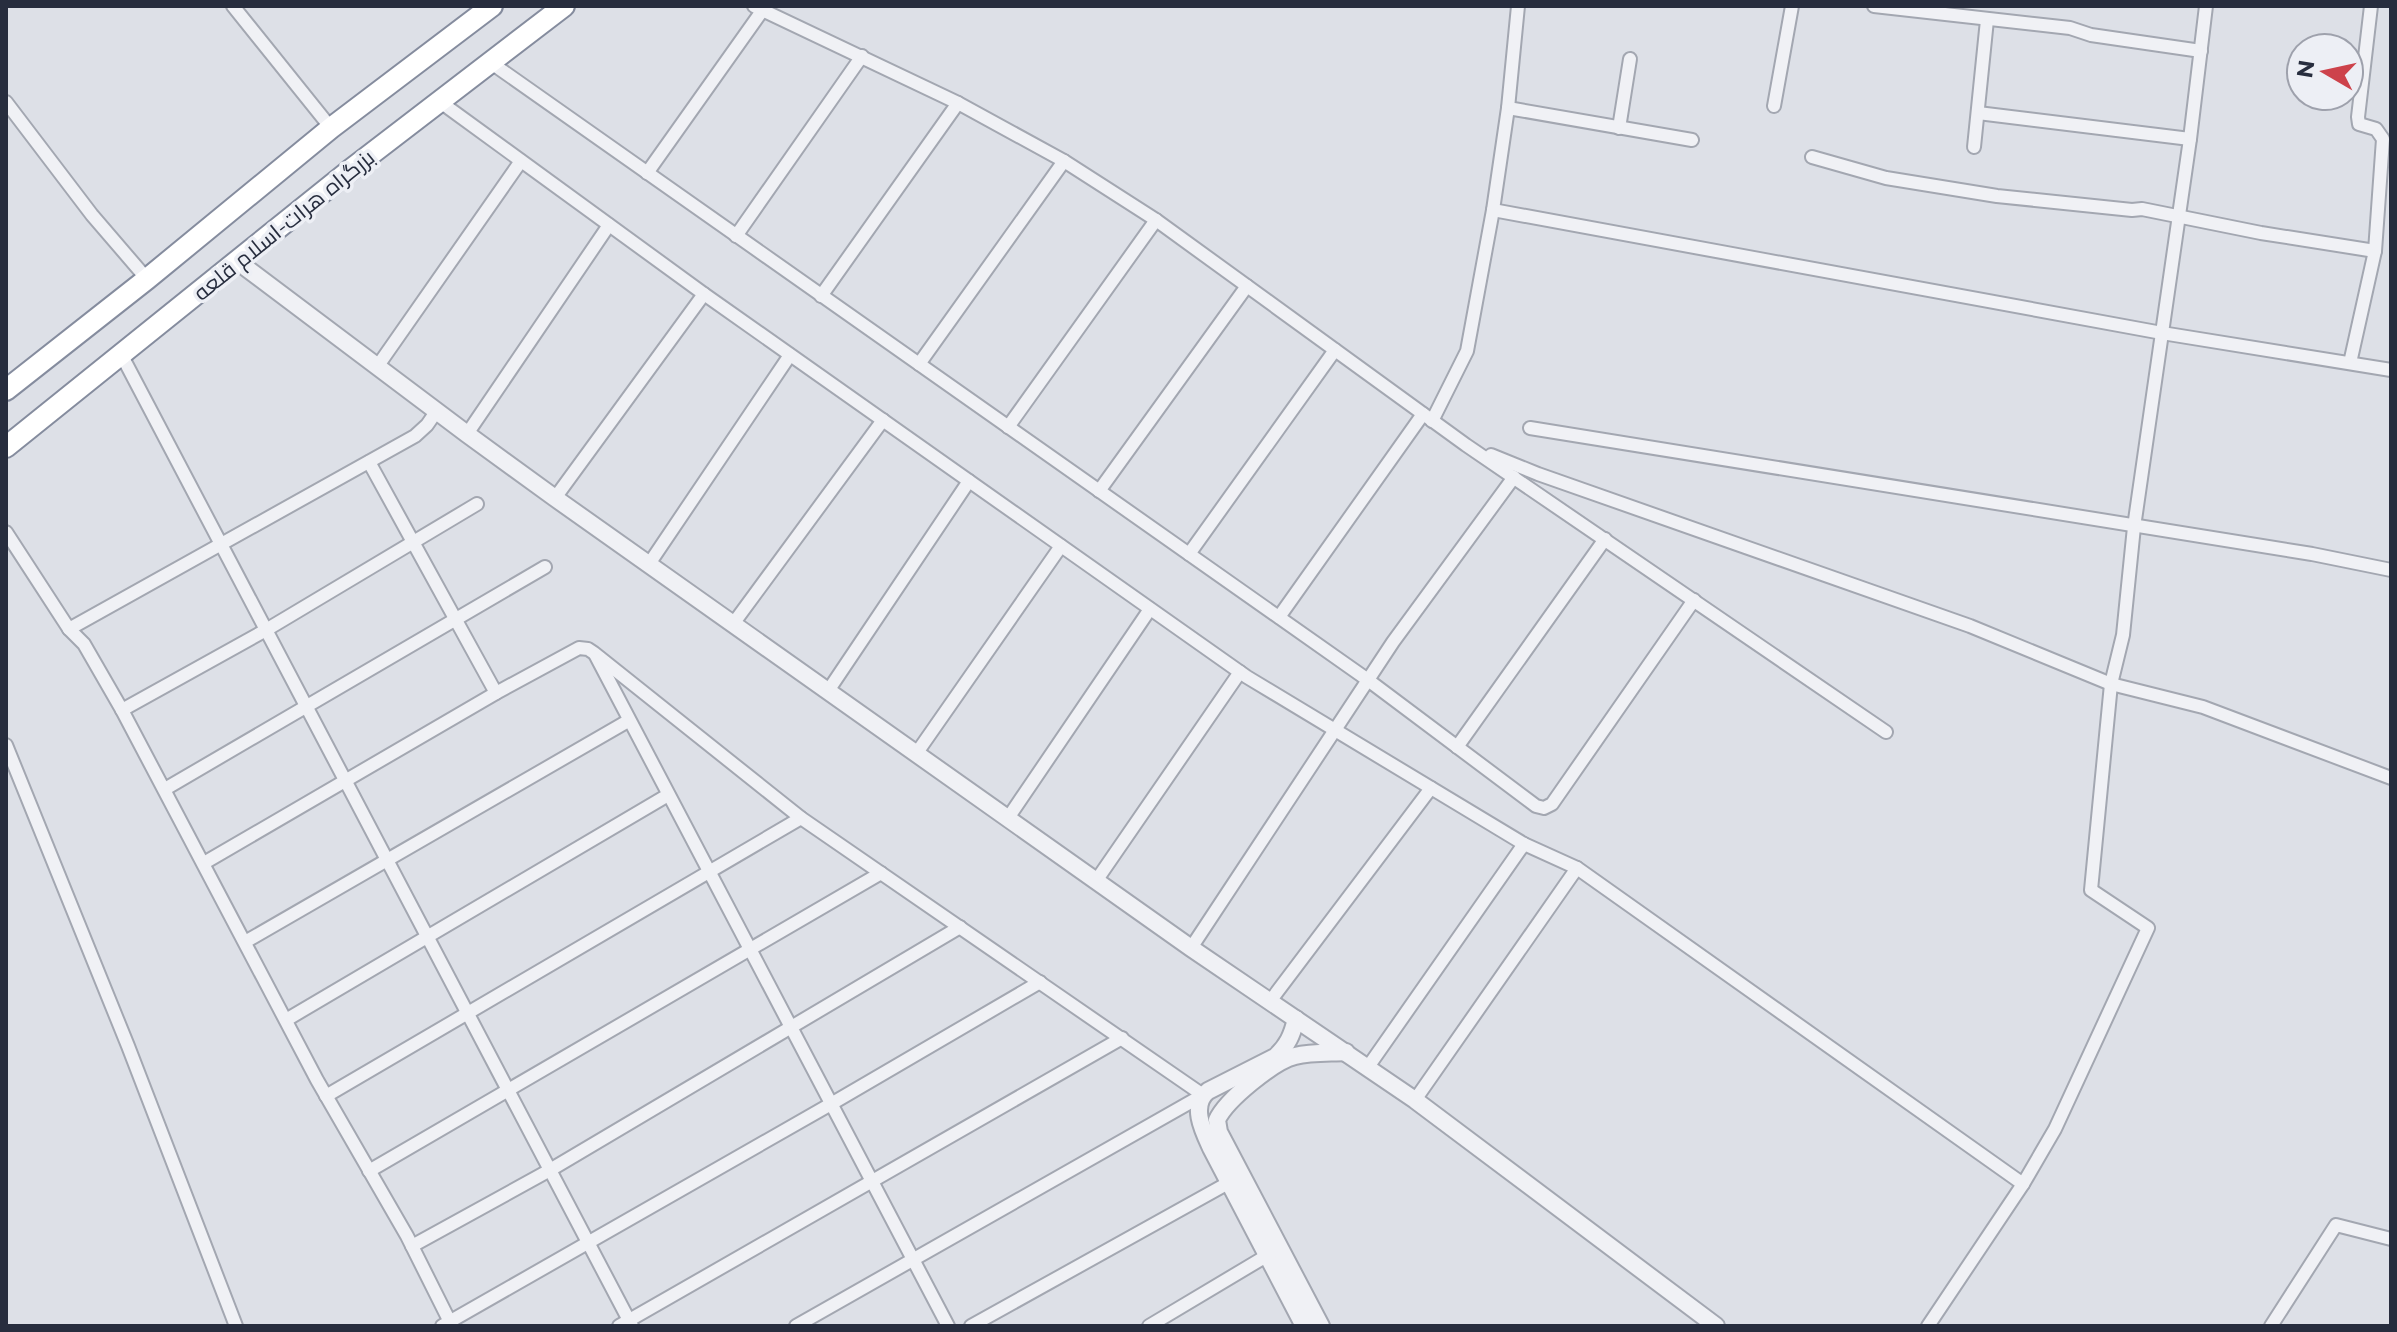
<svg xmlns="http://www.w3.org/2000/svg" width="2397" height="1332" font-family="Montserrat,Cairo,sans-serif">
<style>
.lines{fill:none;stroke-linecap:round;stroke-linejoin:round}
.minor-casing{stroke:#a3a7b1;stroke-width:16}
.tertiary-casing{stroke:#a3a7b1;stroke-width:20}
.trunk-casing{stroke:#858c9e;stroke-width:24}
.minor{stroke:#f0f1f5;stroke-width:12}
.tertiary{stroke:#f0f1f5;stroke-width:16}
.trunk{stroke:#fff;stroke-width:20}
.labels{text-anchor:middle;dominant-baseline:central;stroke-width:7;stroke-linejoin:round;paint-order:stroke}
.street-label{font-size:22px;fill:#272d3e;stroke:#edeff5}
</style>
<rect width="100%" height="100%" fill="#dde0e7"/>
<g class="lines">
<defs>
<g id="minor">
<polyline points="233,6 331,128"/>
<polyline points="754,6 958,103 1064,161 1156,220 1466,445 1886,732"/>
<polyline points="1874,6 2070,28 2091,35 2201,51"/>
<polyline points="490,62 1368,680 1536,806 1544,808 1552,804 1694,600"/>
<polyline points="439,101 704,294 1247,677 1524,844 1577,868 2023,1184"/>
<polyline points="6,102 92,215 147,279"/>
<polyline points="1774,106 1792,6"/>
<polyline points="1508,108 1692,140"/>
<polyline points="1978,113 2190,139"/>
<polyline points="1619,128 1630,59"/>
<polyline points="1974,147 1987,20"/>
<polyline points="1812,157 1886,178 1997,196 2132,210 2142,209 2261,233 2375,251"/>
<polyline points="647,173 762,11"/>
<polyline points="1493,210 2162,333 2391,370"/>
<polyline points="736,236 862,56"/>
<polyline points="821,296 958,103"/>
<polyline points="121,354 632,1326"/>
<polyline points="2350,363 2375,251 2383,139 2376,129 2359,124 2358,117 2371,6"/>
<polyline points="919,364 1064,161"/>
<polyline points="377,367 521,161"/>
<polyline points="1432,421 1467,351 1493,210 1508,108 1518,6"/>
<polyline points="1008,427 1156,220"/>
<polyline points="1530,428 2312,554 2391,570"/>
<polyline points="467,434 609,225"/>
<polyline points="1491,455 1538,474 1970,626 2111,684 2203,707 2391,778"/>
<polyline points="369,462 496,693"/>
<polyline points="1099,491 1247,286"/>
<polyline points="555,498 704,294"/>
<polyline points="6,532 69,629 84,644 122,710 317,1080 407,1236 452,1326"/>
<polyline points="1189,554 1335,350"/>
<polyline points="649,564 790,355"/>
<polyline points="1279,617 1423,414"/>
<polyline points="733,624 883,420"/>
<polyline points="69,629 415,436 427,425 436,412"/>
<polyline points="596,656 948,1326"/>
<polyline points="828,691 969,481"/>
<polyline points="122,710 266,630 477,504"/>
<polyline points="6,745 128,1046 236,1326"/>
<polyline points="1457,747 1605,539"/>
<polyline points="916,754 1061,546"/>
<polyline points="165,789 545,567"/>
<polyline points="1008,818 1150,609"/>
<polyline points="204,863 496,693 579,648 588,649 594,653 801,818 1203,1095 796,1326"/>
<polyline points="1096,881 1240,672"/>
<polyline points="245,942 628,721"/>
<polyline points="1191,948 1393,642 1514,477"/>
<polyline points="1271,1000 1431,788"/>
<polyline points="286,1020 668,795"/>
<polyline points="1368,1067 1524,844"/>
<polyline points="326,1096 801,818"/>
<polyline points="1415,1100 1577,868"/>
<polyline points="369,1171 881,873"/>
<polyline points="412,1246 550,1170 960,927"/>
<polyline points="442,1326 831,1104 1040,982"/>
<polyline points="619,1326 1122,1038"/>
<polyline points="971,1326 1230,1182"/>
<polyline points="1149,1326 1268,1255"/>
<polyline points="1928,1326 2023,1184 2055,1129 2148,928 2091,890 2111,684 2123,635 2134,527 2190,139 2206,6"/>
<polyline points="2271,1326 2336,1225 2391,1239"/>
</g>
<g id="tertiary">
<polyline points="237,261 467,434 555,498 1191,948 1415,1100 1716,1326"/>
<path d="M1296 1019C1292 1035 1288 1045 1275 1057L1208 1091C1190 1105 1203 1131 1211 1148L1304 1326"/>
<path d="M1321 1326 1219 1132 1217 1120C1226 1100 1274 1061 1295 1056 1311 1052 1329 1053 1346 1052"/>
</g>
<g id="trunk">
<polyline points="6,390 147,279 331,128 492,6"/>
<polyline points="6,447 349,171 564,6"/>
</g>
</defs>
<use href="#minor" class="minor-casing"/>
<use href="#tertiary" class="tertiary-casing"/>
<use href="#trunk" class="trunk-casing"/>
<use href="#minor" class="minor"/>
<use href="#tertiary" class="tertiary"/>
<use href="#trunk" class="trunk"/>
</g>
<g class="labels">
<g class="street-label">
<text transform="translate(284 225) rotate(-39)">بزرگراه هرات-اسلام قلعه</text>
</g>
</g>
<rect width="2397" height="1332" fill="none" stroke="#272d3e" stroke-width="16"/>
<g transform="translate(2325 72) rotate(279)"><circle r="38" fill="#edeff5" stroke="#9ea1ac" stroke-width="2"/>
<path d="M0-6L14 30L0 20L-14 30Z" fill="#cd424b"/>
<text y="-12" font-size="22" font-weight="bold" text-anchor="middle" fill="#272d3e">N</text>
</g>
</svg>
